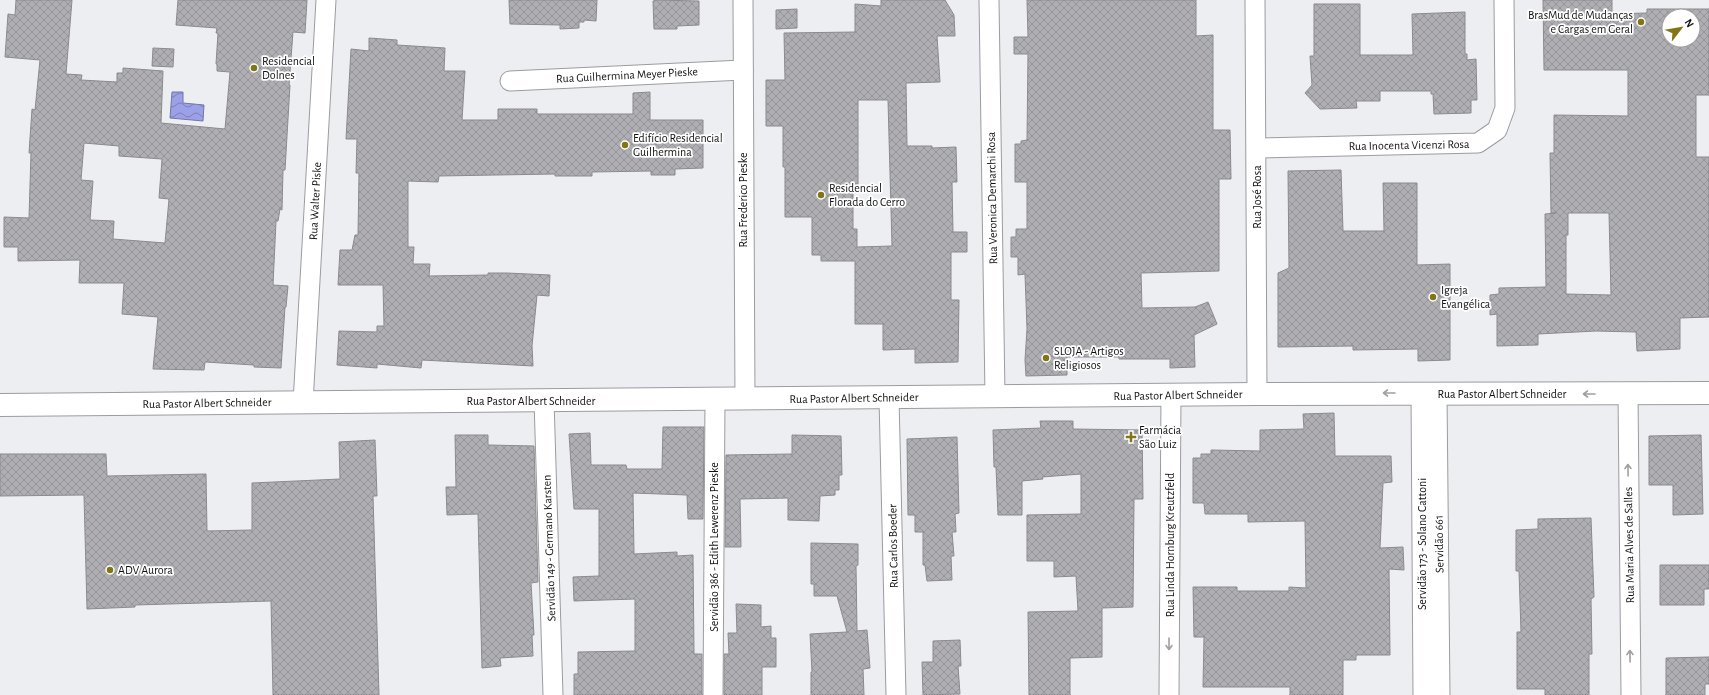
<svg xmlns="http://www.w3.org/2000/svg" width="1709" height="695" font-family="'Alegreya Sans',sans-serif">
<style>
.water{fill:url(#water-waves);stroke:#7275a7}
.building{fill:url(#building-cross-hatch);stroke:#8a8a8f;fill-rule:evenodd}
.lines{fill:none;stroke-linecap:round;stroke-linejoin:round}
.minor-casing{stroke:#9c9ca0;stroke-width:21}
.secondary-casing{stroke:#9c9ca0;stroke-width:24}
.minor{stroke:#fff;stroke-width:19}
.secondary{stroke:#fff;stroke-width:22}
.oneway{stroke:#a0a0a1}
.poi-dot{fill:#827517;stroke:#fff;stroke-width:1.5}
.labels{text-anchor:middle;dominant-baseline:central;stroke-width:3.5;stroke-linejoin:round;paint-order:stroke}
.poi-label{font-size:12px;fill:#121213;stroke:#fff;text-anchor:start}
.street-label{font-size:12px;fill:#121213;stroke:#fff}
</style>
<defs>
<pattern id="water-waves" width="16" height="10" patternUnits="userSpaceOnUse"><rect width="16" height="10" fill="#9ba0e7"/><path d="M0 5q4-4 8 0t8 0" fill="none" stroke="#7d81ba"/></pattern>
<pattern id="building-cross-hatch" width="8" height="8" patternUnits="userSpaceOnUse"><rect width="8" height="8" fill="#aeaeb3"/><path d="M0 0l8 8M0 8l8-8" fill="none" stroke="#959599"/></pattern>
</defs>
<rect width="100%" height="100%" fill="#edeef2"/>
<polygon class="water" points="172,92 183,92 183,103 204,105 203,121 170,118"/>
<g class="building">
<path d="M16 0H72L66 74 82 75 81 80 117 82V73H123V68L163 71 161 123 225 129 230 72 217 71V64H216L218 33H216L217 28 176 25 178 0H307L305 33 293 32 289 85H290L285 170H283L282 210 280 209 278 221H276L273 285 288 286 286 307H285L281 368 254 367V365L205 362 204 370 153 369 158 317 122 314 124 283H79L80 260 18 261V247H4V217L29 218 31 153H29L32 109 35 110 40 60 5 57 8 14 15 15ZM84 143 119 146V156L162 159 159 198 169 199 165 243 113 239 114 221 90 220 93 181 81 180Z"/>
<polygon points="509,0 597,0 596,21 584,20 584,22 579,22 579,28 560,29 560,25 510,24"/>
<polygon points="657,0 699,1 699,25 677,26 677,29 654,29 653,1"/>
<path d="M881 0H945L954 15 955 36H937L940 82 906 83 907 146H932V148L956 147 957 182H952L953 232H967V252H951V300H959L958 362 915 363V349L883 350V324H855V261H821V255H812V217H785V167H783V126H766V80H785L784 33 855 32V4L881 6ZM858 100H888L892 246 857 247V229H853V191H858Z"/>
<polygon points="1027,0 1196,0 1196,36 1213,35 1213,130 1230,130 1231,179 1219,179 1219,271 1141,273 1142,308 1195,307 1208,302 1217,324 1194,335 1195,367 1170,368 1170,359 1119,359 1119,357 1067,357 1067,375 1026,376 1025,360 1027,329 1025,274 1018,275 1018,257 1011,257 1011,237 1016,237 1016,229 1027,229 1027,182 1015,182 1015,144 1021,144 1021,141 1027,140 1028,54 1014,54 1014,37 1028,37"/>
<path d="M1543 0H1612V14L1647 13V9H1709V95H1696V157H1709V317L1680 318V349L1637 351 1636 332 1596 331 1538 334V345L1497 346V314L1490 315V295L1499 294V288L1546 287 1545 214 1556 213H1551L1550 153H1554V115L1628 116V70H1544ZM1669 16H1693V40H1669ZM1568 213H1609L1611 295 1566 294V235H1568Z"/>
<polygon points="1314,4 1360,4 1360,55 1413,55 1412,14 1465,12 1465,54 1467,54 1467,60 1476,59 1477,100 1471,100 1471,113 1434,114 1433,94 1431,94 1431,91 1380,91 1380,101 1356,101 1357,108 1320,109 1305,93 1312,85 1310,56 1314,56"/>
<polygon points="797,9 797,28 776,29 776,10"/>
<polygon points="369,38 397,40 397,45 445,48 444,71 465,71 462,120 498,120 498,109 537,109 537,114 633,114 633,93 650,92 650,120 703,120 703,168 675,169 675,175 651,175 651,171 592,172 592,176 555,176 555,174 439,176 438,182 408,181 408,247 414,247 413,264 430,264 429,276 488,275 488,273 507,273 550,275 549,296 537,295 532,346 533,366 422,360 421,368 377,364 377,368 337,365 339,331 377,332 377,326 384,326 383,285 338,285 340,250 352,250 355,235 358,235 359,173 356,173 357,139 346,139 351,49 369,51"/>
<polygon points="153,48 174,49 173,67 152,66"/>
<polygon points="1341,170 1343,231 1384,231 1383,183 1417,183 1417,265 1450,264 1450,360 1418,361 1418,349 1353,350 1353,346 1278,347 1278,273 1289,268 1288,171"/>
<polygon points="1334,413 1335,456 1391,456 1392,482 1383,483 1380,548 1403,547 1404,570 1389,569 1390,655 1356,655 1356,660 1343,660 1343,695 1290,695 1290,687 1203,687 1204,637 1194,637 1193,587 1237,587 1237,591 1289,591 1289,587 1306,588 1305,521 1248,522 1248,514 1205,514 1204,503 1193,503 1193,458 1201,458 1201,454 1211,454 1211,450 1260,451 1260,430 1304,429 1303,414"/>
<polygon points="1040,421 1073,421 1073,429 1142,430 1143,499 1134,499 1133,607 1102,608 1102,657 1070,658 1070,695 1029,695 1028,612 1078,611 1076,576 1054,577 1054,561 1027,561 1027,515 1081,514 1081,474 1042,477 1043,479 1022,481 1022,515 998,515 996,467 994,467 993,430 1041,428"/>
<polygon points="663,427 704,427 703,519 688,519 687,495 633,493 634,554 677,552 677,556 693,555 694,654 702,654 702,695 574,695 574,674 578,674 578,652 635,651 635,599 574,601 573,577 599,576 599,509 574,509 569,434 590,433 591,465 626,465 627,469 662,469"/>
<polygon points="455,435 488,435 488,445 534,446 538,582 531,583 534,635 532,635 533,656 500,658 501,666 482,668 478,514 447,515 446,487 456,487"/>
<polygon points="792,435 841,436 842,475 839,475 839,490 835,490 835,495 820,496 819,521 788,520 788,498 740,499 741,547 725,547 726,455 792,454"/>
<polygon points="1701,435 1703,514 1673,515 1673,485 1649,485 1649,436"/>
<polygon points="957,437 959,513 955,514 956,532 952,532 954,556 951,556 952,580 927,581 925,565 923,565 923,532 915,532 915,515 908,515 907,439"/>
<polygon points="375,440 377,496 373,496 379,695 273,695 271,601 135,605 135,607 87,609 84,495 0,496 0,454 106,454 107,476 206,474 207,531 252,530 252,483 340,479 339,442"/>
<polygon points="1591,518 1594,597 1591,599 1592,654 1589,654 1589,695 1545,695 1545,689 1517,689 1517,632 1521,632 1519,571 1516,571 1516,530 1538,529 1538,519"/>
<polygon points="811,543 858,544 858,565 856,566 857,631 867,630 870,668 863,669 864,695 811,695 811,672 812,672 810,634 847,632 837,596 814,596 814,584 811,584"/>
<polygon points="1660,565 1709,565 1709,589 1704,589 1704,605 1660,605"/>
<polygon points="736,604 761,605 761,627 771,626 771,638 776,638 776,667 762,667 762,695 724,695 724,654 729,654 728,633 737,633"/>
<polygon points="960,640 961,666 958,666 960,694 923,695 922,662 933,662 933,641"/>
<polygon points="1709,657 1709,684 1705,684 1705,695 1666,695 1666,658"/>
</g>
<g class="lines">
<defs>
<g id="minor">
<polyline points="743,0 745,399"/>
<polyline points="989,0 995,396"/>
<polyline points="1255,0 1257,394"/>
<polyline points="510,81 743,70"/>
<polyline points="1257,148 1478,143 1497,130 1505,108 1504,0"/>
<polyline points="1421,393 1423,695"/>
<polyline points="1437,393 1440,695"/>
<polyline points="1628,394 1631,695"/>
<polyline points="889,398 896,695"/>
<polyline points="544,400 553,695"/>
<polyline points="303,403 326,0"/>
<polyline points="713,695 715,399"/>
<polyline points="1169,695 1171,395"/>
</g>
<polyline id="secondary" points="0,405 1257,394 1709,393"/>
</defs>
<use href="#minor" class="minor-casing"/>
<use href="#secondary" class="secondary-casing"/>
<use href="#minor" class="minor"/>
<use href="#secondary" class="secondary"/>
</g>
<defs><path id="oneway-shaft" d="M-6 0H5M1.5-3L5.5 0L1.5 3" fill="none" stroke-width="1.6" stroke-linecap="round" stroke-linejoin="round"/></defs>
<g class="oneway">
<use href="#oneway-shaft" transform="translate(1389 393) rotate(180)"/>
<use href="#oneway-shaft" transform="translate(1589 394) rotate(-180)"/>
<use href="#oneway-shaft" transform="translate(1628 470) rotate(-91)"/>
<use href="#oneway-shaft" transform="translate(1169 644) rotate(90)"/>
<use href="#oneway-shaft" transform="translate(1630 656) rotate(-91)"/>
</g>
<g class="poi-dot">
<circle cx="1641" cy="22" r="4"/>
<circle cx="254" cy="68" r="4"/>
<circle cx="625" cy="145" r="4"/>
<circle cx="821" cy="195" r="4"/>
<circle cx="1433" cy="297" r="4"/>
<circle cx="1046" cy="358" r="4"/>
<path d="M1129 431h4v4h4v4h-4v4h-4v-4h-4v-4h4z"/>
<circle cx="110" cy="570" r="4"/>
</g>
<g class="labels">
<g class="poi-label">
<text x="1633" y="15" text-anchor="end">BrasMud de Mudanças<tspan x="1633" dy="14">e Cargas em Geral</tspan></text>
<text x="262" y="61">Residencial<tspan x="262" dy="14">Dolnes</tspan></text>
<text x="633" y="138">Edifício Residencial<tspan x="633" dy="14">Guilhermina</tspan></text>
<text x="829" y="188">Residencial<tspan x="829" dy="14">Florada do Cerro</tspan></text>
<text x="1441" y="290">Igreja<tspan x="1441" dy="14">Evangélica</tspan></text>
<text x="1054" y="351">SLOJA - Artigos<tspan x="1054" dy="14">Religiosos</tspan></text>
<text x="1139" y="430">Farmácia<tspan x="1139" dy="14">São Luiz</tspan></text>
<text x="118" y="570">ADV Aurora</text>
</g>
<g class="street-label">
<text transform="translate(627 75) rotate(-3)">Rua Guilhermina Meyer Pieske</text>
<text transform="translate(1409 145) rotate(-1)">Rua Inocenta Vicenzi Rosa</text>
<text transform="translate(1257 197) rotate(-90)">Rua José Rosa</text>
<text transform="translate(992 198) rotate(-91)">Rua Veronica Demarchi Rosa</text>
<text transform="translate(743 200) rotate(-90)">Rua Frederico Pieske</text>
<text transform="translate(315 201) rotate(-87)">Rua Walter Piske</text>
<text x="1502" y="394">Rua Pastor Albert Schneider</text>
<text transform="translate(1178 395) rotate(-1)">Rua Pastor Albert Schneider</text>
<text transform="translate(854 398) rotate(-1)">Rua Pastor Albert Schneider</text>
<text x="531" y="401">Rua Pastor Albert Schneider</text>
<text transform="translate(207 403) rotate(-1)">Rua Pastor Albert Schneider</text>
<text transform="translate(1422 544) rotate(-90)">Servidão 173 - Solano Cattoni</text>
<text transform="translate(1439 544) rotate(-91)">Servidão 661</text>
<text transform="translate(1170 545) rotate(-90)">Rua Linda Hornburg Kreutzfeld</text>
<text transform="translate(1629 545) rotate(-91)">Rua Maria Alves de Salles</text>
<text transform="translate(893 546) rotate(-91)">Rua Carlos Boeder</text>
<text transform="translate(714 547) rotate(-90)">Servidão 386 - Edith Lewerenz Pieske</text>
<text transform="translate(549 548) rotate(-92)">Servidão 149 - Germano Karsten</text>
</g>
</g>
<g transform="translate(1681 28) rotate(59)"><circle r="19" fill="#ffffff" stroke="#a0a0a1"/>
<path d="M0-3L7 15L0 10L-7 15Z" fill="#827517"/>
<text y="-6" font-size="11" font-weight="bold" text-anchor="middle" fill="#121213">N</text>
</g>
</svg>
